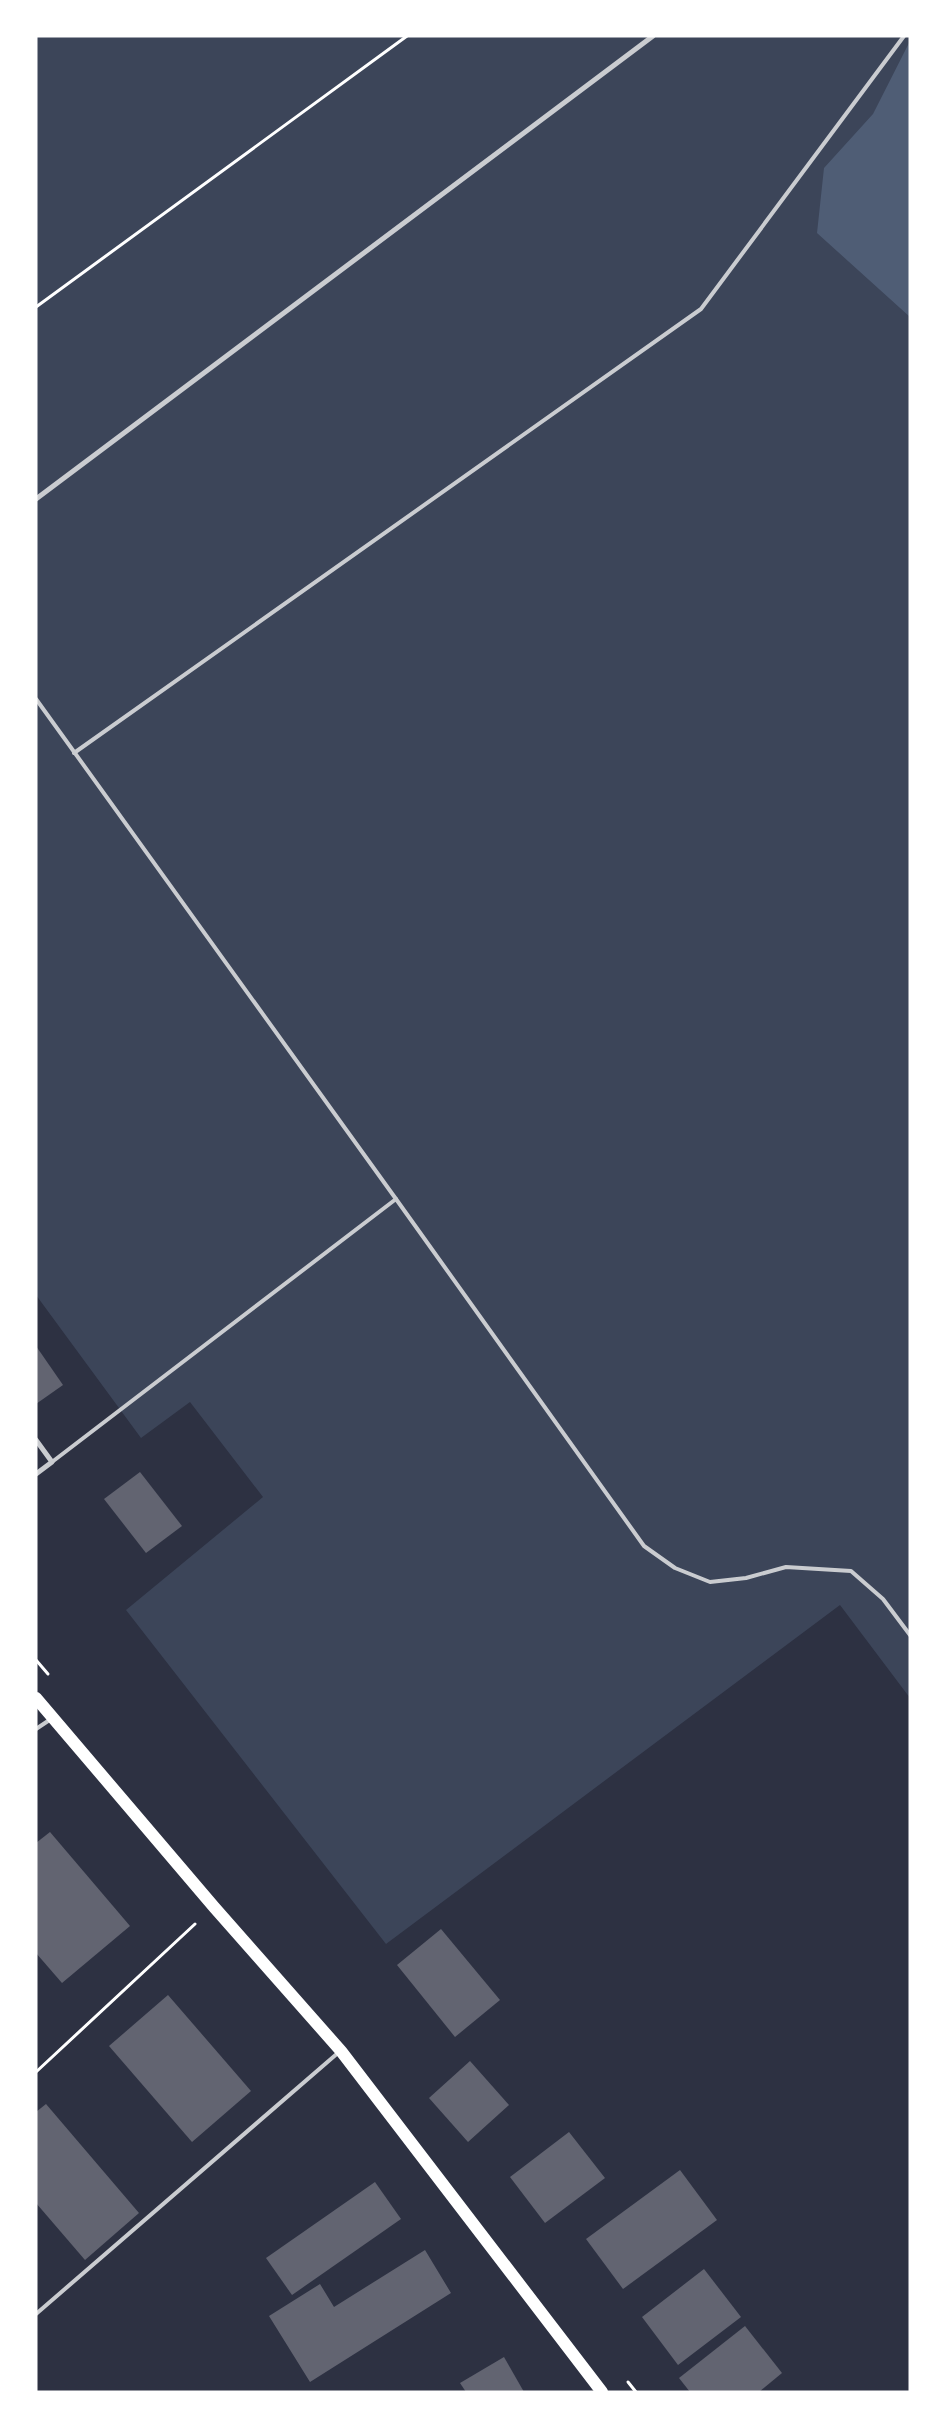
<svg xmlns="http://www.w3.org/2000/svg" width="946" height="2428" font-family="'Open Sans',sans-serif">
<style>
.green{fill:#3c4559}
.water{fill:#4f5d75}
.building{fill:#626471}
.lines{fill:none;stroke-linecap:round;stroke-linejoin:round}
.path{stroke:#fff;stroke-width:3}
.service{stroke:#caccd0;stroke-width:4}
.minor{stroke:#caccd0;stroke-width:5}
.primary{stroke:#fff;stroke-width:12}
</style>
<rect width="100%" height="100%" fill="#2d3142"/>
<polygon class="green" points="36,36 910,36 910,1698 840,1605 386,1944 126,1610 263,1497 190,1402 141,1438 36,1295"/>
<polygon class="water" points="910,41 910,317 817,233 824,168 873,114"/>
<g class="building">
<polygon points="36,1346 63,1385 36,1404"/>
<polygon points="140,1472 182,1526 146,1553 104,1499"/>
<polygon points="50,1832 130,1926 62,1983 36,1953 36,1843"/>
<polygon points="441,1929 500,2000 455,2037 397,1965"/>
<polygon points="168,1995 251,2091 192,2142 109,2046"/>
<polygon points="470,2061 509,2105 468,2142 429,2098"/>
<polygon points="46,2104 139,2213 85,2260 36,2203 36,2112"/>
<polygon points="569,2132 605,2178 545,2223 510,2177"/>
<polygon points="680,2170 717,2220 623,2289 586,2239"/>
<polygon points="375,2182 401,2219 292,2295 266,2258"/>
<polygon points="425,2250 451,2293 310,2382 269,2316 320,2284 334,2307"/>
<polygon points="704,2269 741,2317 678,2365 642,2317"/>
<polygon points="745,2326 782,2373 759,2392 690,2392 679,2378"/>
<polygon points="504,2357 524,2392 466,2392 460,2383"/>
</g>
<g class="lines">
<g class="path">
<polyline points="36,307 407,36"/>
<polyline points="36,1660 48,1674"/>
<polyline points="36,2072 195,1924"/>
<polyline points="628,2382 636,2392"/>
</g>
<g class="service">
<polyline points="36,699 396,1199 52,1462"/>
<polyline points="74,753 701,309 904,36"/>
<polyline points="396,1199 644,1546 675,1568 710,1582 746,1578 786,1567 851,1571 883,1599 910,1635"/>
<polyline points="36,1729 51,1719"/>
<polyline points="36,2314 339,2052"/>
</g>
<g class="minor">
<polyline points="36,499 653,36"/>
<polyline points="36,1440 52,1462 36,1474"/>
</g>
<polyline class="primary" points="36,1698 214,1907 341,2051 602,2392"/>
</g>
<rect width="946" height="2428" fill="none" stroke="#ffffff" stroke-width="75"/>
</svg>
